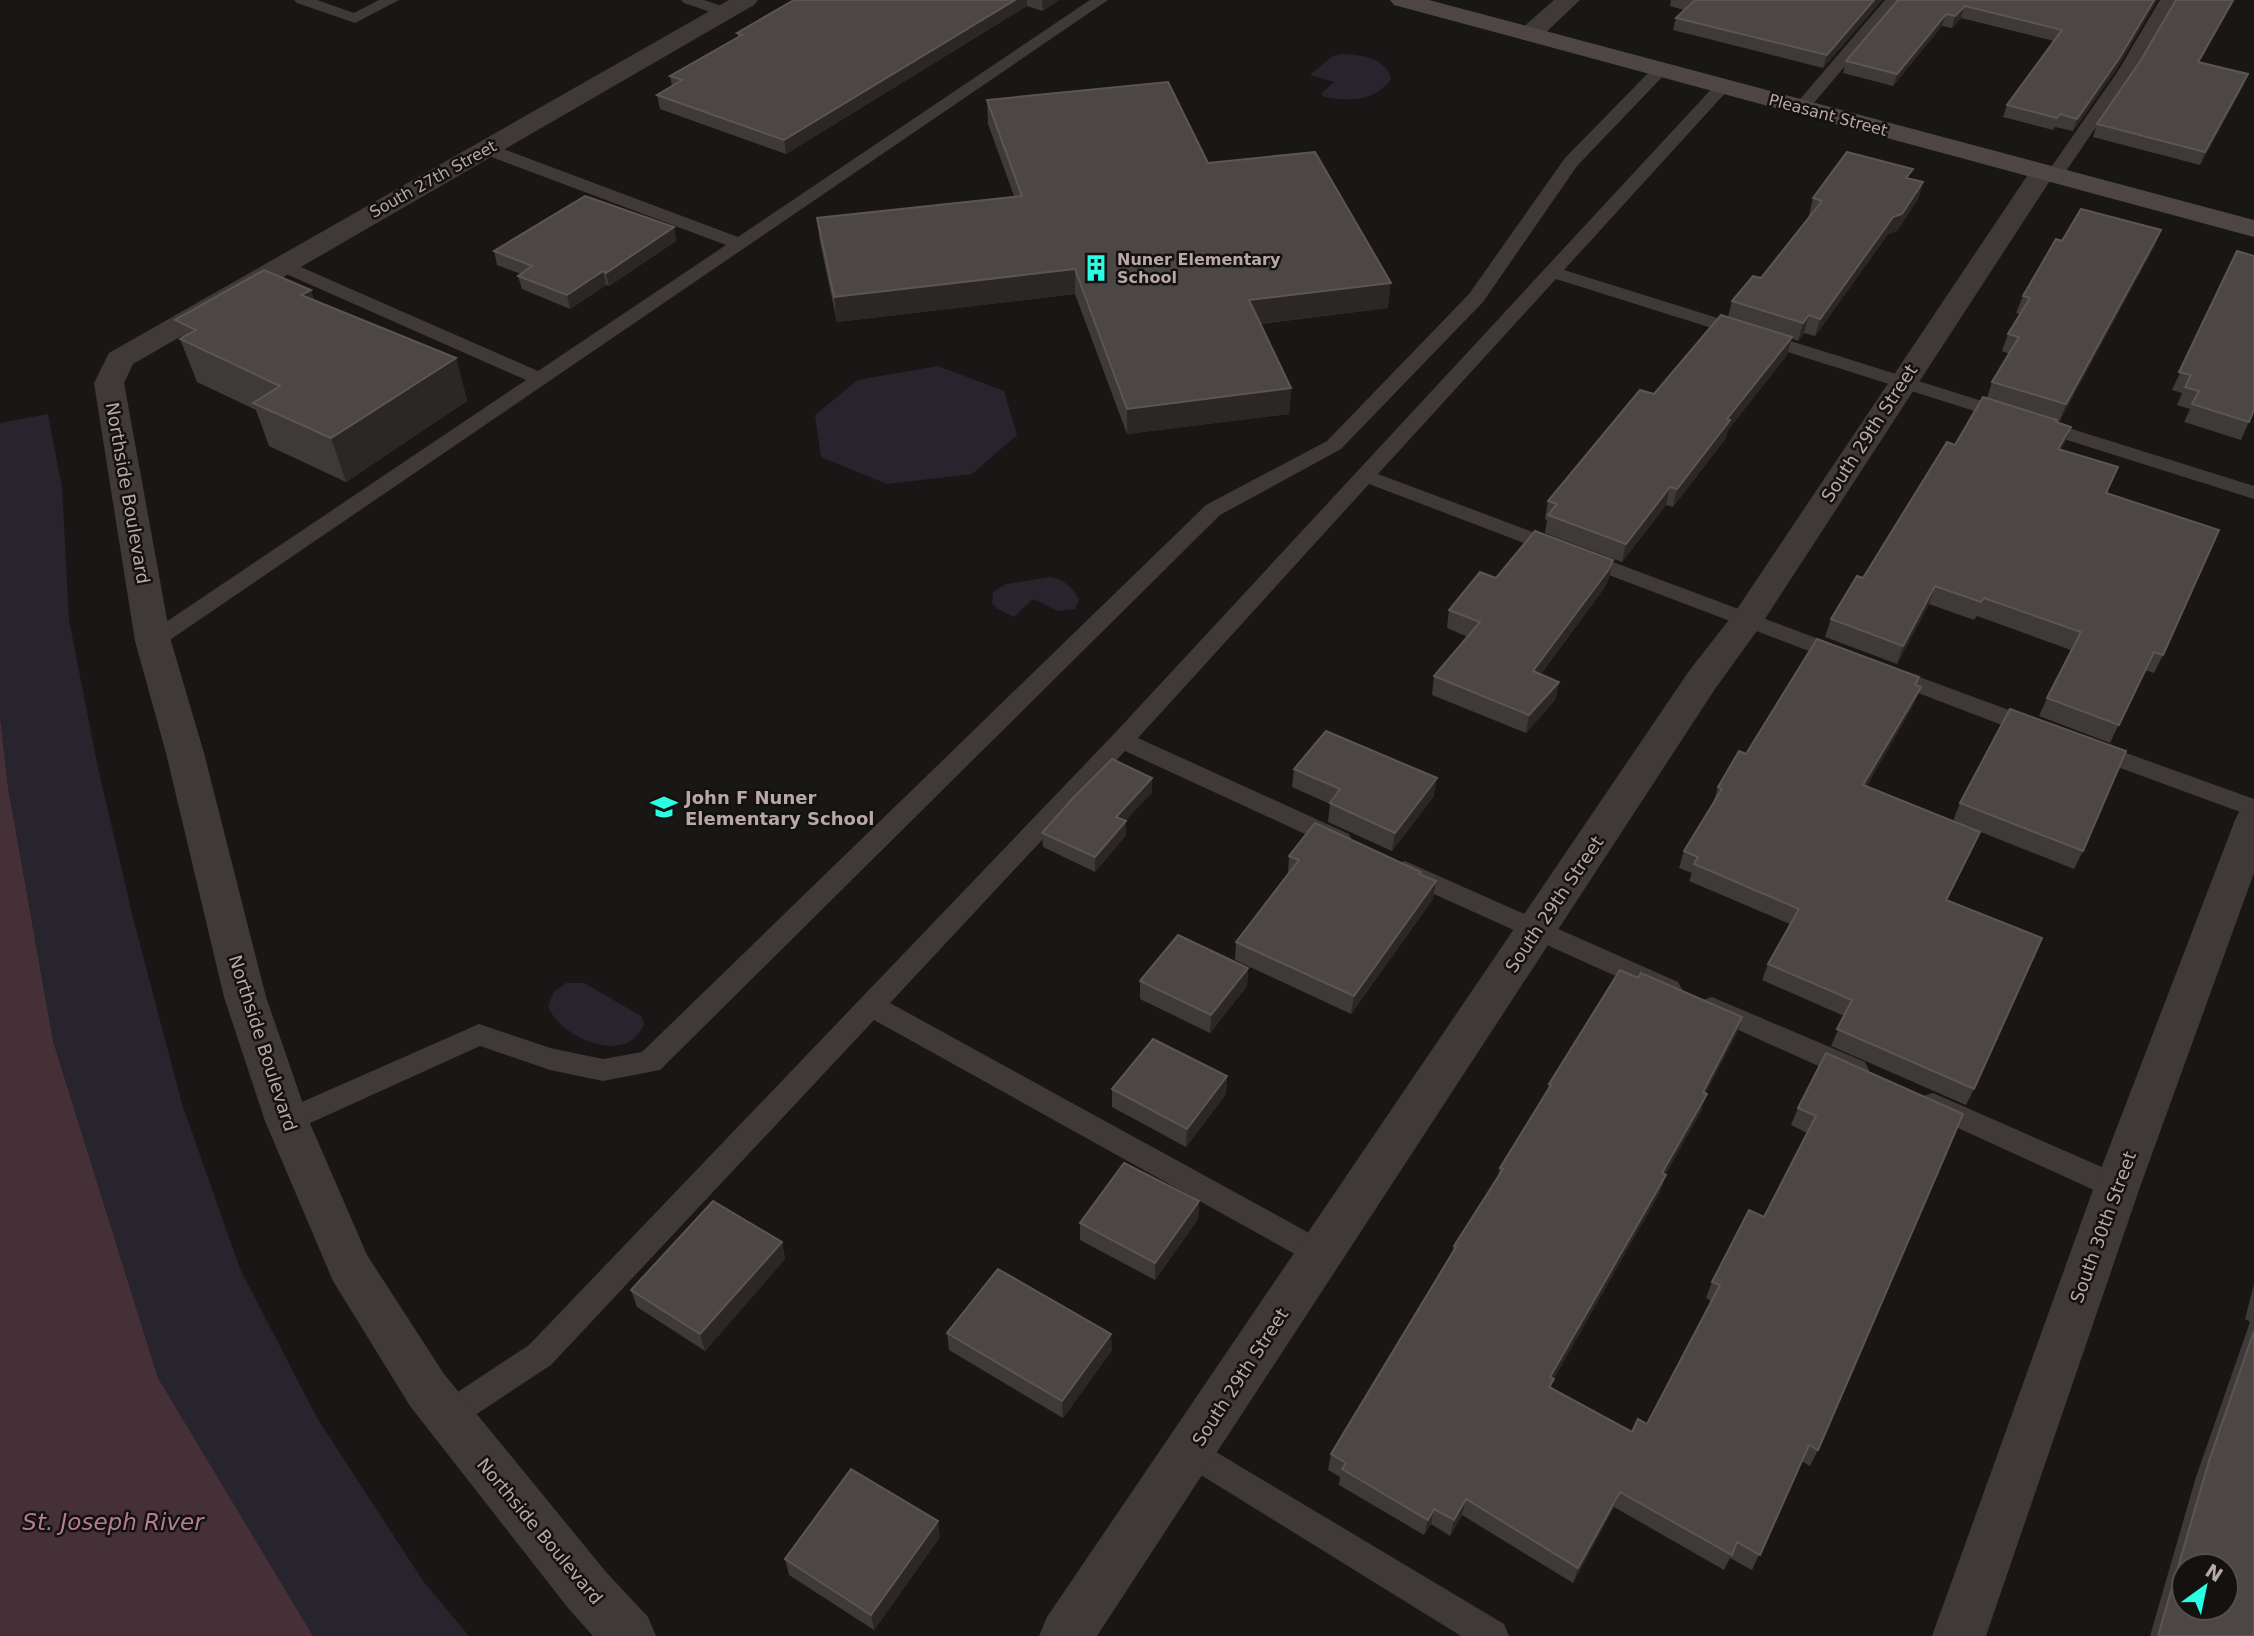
<svg xmlns="http://www.w3.org/2000/svg" width="2254" height="1636" font-family="'DejaVu Sans',sans-serif">
<style>
.green{fill:#27242e}
.water{fill:#453038}
.lines{fill:none;stroke-linecap:round;stroke-linejoin:round}
.lane{fill:#403939;fill-rule:evenodd}
.street{fill:#403939;fill-rule:evenodd}
.secondary{fill:#4e4545;fill-rule:evenodd}
.wall{fill:#3e3a39}
.shaded-wall{fill:#2a2726}
.building{fill:#4c4645;stroke:#5d5555;stroke-width:2;fill-rule:evenodd}
.labels{text-anchor:middle;dominant-baseline:central;stroke-width:5;stroke-linejoin:round;paint-order:stroke}
.far-street-label{font-size:16px;fill:#baa7a9;stroke:#141211}
.far-poi-label{font-size:16px;font-weight:bold;fill:#baa7a9;stroke:#141211;text-anchor:start}
.street-label{font-size:18px;fill:#baa7a9;stroke:#141211}
.poi-label{font-size:18px;font-weight:bold;fill:#baa7a9;stroke:#141211;text-anchor:start}
.near-water-label{font-size:23px;font-style:italic;fill:#b87b8f;stroke:#141211}
</style>
<rect width="100%" height="100%" fill="#191716"/>
<g class="green">
<path d="M1341 54C1359 54 1387 58 1391 79 1375 101 1350 102 1325 97L1321 94 1334 82 1310 75 1333 56Z"/>
<polygon points="938,366 1004,391 1017,435 972,474 887,484 821,457 815,415 858,380"/>
<polygon points="48,414 62,488 69,620 98,768 133,918 182,1104 240,1269 317,1418 423,1581 469,1636 313,1636 158,1378 53,1041 8,787 0,717 0,423"/>
<path d="M1051 577C1065 581 1072 586 1079 600L1075 609 1058 611 1033 599 1014 617 996 608 992 603 993 592 1006 584Z"/>
<path d="M566 983H584L641 1016 644 1023C629 1069 556 1036 548 1005L554 992Z"/>
</g>
<polygon class="water" points="0,717 8,787 53,1041 158,1378 313,1636 0,1636"/>
<g class="lines">
<g class="lane">
<polygon points="294,0 317,0 354,13 379,0 399,0 355,23 297,3"/>
<polygon points="681,0 704,0 730,9 733,12 725,17 684,3"/>
<polygon points="1090,0 1108,0 161,646 153,648 145,646 142,641 145,636 526,380 275,269 272,265 275,261 287,261 538,371 726,245 481,153 479,149 481,145 493,145 738,237"/>
<polygon points="1885,0 1901,0 1807,111 1795,111 1793,108 1795,105"/>
<polygon points="2160,0 2176,0 2134,71 2060,180 2048,180 2045,176 2118,71"/>
<polygon points="1660,65 1666,67 1668,70 1666,73 1577,166 1483,302 1341,449 1220,515 660,1070 603,1081 550,1070 480,1046 297,1129 287,1132 277,1129 273,1121 277,1113 479,1024 550,1048 603,1059 642,1052 1206,505 1327,441 1469,294 1565,158 1654,67"/>
<polygon points="1722,82 1730,87 1728,90 1564,270 2254,486 2254,499 1556,279 1378,474 1851,651 1854,656 1851,661 1843,664 1835,661 1369,484 1138,738 1349,834 1352,840 1349,846 1340,849 1331,846 1125,751 890,1003 1331,1245 1336,1254 1331,1263 1321,1267 1311,1263 874,1020 551,1365 457,1427 446,1431 435,1427 430,1417 435,1407 529,1345 1114,734 1716,84"/>
<polygon points="1887,665 2044,723 2048,729 2044,735 2036,737 2028,735 1879,678 1876,673 1879,668"/>
<polygon points="2090,740 2254,799 2254,817 2082,754 2078,748 2082,742"/>
<polygon points="1405,861 1678,982 1682,989 1678,996 1669,999 1660,996 1396,877 1392,870 1396,863"/>
<polygon points="1712,997 1865,1062 1869,1070 1865,1078 1855,1081 1845,1078 1703,1014 1699,1007 1703,1000"/>
<polygon points="1933,1093 2127,1178 2131,1187 2127,1196 2117,1199 2107,1196 1923,1112 1919,1104 1923,1096"/>
<polygon points="1191,1437 1504,1624 1509,1636 1461,1636 1180,1462 1175,1452 1180,1442"/>
</g>
<g class="street">
<polygon points="729,0 758,0 754,5 133,364 124,383 171,641 204,753 266,997 309,1121 367,1255 444,1374 606,1572 648,1617 656,1636 593,1636 568,1608 410,1406 333,1281 265,1121 224,997 166,753 135,641 94,383 109,353"/>
<polygon points="1554,0 1580,0 1539,39 1530,41 1521,39 1518,34 1521,29"/>
<polygon points="2042,165 2051,167 2055,173 1759,628 1715,689 1097,1636 1039,1636 1047,1617 1689,671 1735,612 2029,173 2033,167"/>
<polygon points="2254,806 2254,873 2140,1187 1986,1636 1932,1636 2094,1187 2235,820 2240,810"/>
</g>
<polygon class="secondary" points="1390,0 1429,0 2254,220 2254,237 1394,5"/>
</g>
<g class="wall">
<polygon points="794,0 1059,0 1043,11 1027,6 786,154 660,109 657,95 672,86 670,76 738,38 737,33"/>
<polygon points="1671,0 1882,0 1823,68 1673,30 1676,18 1684,10 1670,6"/>
<polygon points="1898,0 2157,0 2116,70 2073,131 2055,127 2053,130 2003,117 2007,105 2054,41 1961,18 1952,28 1942,26 1893,86 1843,73 1846,61"/>
<polygon points="2141,60 2200,63 2248,74 2243,86 2200,165 2093,137 2097,124"/>
<polygon points="987,100 1208,163 1388,308 1260,324 1291,388 1289,414 1127,434 1075,294 837,322 820,242 817,218 1014,196 988,124"/>
<polygon points="1910,179 1923,182 1918,199 1897,231 1888,234 1815,336 1804,333 1798,341 1791,338 1787,355 1728,430 1726,438 1673,507 1666,505 1622,562 1545,533 1547,520 1545,519 1548,501 1654,394 1728,317 1732,301 1761,278 1811,216 1809,215 1813,198"/>
<polygon points="674,227 676,241 609,286 606,285 570,309 522,289 518,276 521,274 497,265 494,251"/>
<polygon points="2161,230 2154,247 2059,422 2057,421 2056,423 2071,427 2061,450 2107,493 2163,655 2154,673 2145,670 2110,743 2039,716 2047,698 2071,650 1977,616 1974,620 1929,604 1897,664 1825,637 1831,619 1863,578 1987,398 1992,382 2009,354 2002,351 2008,334 2020,314 2016,313 2023,296 2062,241"/>
<polygon points="2237,251 2254,410 2241,440 2184,422 2190,409 2177,405 2182,393 2172,390"/>
<polygon points="311,290 314,301 456,358 467,401 346,482 269,446 256,410 197,382 180,339 182,338 175,320"/>
<polygon points="1496,578 1609,578 1605,587 1541,674 1559,682 1555,700 1526,733 1432,695 1434,676 1468,637 1447,628 1449,610"/>
<polygon points="1916,685 1914,704 1866,787 1973,848 1947,900 1974,1089 1966,1105 1831,1046 1844,1016 1762,980 1768,964 1790,924 1689,881 1692,873 1679,868 1684,851 1713,803 1718,787 1746,754"/>
<polygon points="1294,769 1434,796 1392,851 1328,822 1330,804 1292,787"/>
<polygon points="1152,778 1152,792 1125,821 1126,835 1095,872 1043,847 1042,833"/>
<polygon points="1960,803 2083,851 2074,869 1953,821"/>
<polygon points="1289,856 1421,872 1421,874 1433,899 1351,1014 1235,960 1236,942 1288,874"/>
<polygon points="1248,968 1247,986 1210,1033 1140,999 1140,981"/>
<polygon points="1638,978 1742,1017 1736,1035 1705,1093 1701,1111 1665,1175 1660,1192 1553,1380 1551,1388 1632,1432 1647,1424 1711,1301 1706,1298 1712,1282 1764,1217 1807,1133 1791,1125 1798,1108 1826,1053 1818,1450 1810,1466 1802,1461 1752,1570 1730,1558 1724,1570 1614,1507 1573,1583 1462,1515 1450,1536 1431,1524 1424,1535 1339,1485 1340,1477 1328,1470 1331,1454 1452,1253 1454,1246 1497,1178 1500,1168 1547,1092 1549,1084"/>
<polygon points="1227,1076 1226,1094 1186,1147 1112,1107 1112,1089"/>
<polygon points="1199,1201 1198,1219 1155,1280 1080,1240 1080,1223"/>
<polygon points="782,1242 785,1259 705,1351 637,1307 631,1290"/>
<polygon points="2254,1284 2254,1636 2150,1636 2196,1477 2250,1322 2245,1319"/>
<polygon points="947,1333 1112,1350 1063,1418 949,1350"/>
<polygon points="940,1537 874,1630 789,1575 785,1559"/>
</g>
<g class="shaded-wall">
<polygon points="1015,0 1027,0 1027,6 786,154 784,140"/>
<polygon points="1042,0 1059,0 1043,11"/>
<polygon points="1874,0 1882,0 1823,68 1827,55"/>
<polygon points="2154,0 2157,0 2116,70 2073,131 2077,119"/>
<polygon points="2233,0 2235,0 2193,74 2198,62"/>
<polygon points="1965,6 1961,18 1952,28 1955,16"/>
<polygon points="1946,14 1942,26 1893,86 1897,74"/>
<polygon points="2248,74 2243,86 2200,165 2205,152"/>
<polygon points="1923,182 1918,199 1897,231 1888,234 1815,336 1820,319 1893,217"/>
<polygon points="674,227 676,241 609,286 606,273"/>
<polygon points="2161,230 2154,247 2059,422 2066,404"/>
<polygon points="1075,269 1075,294 837,322 834,297"/>
<polygon points="603,271 606,285 570,309 567,295"/>
<polygon points="1391,283 1388,308 1248,325 1249,300"/>
<polygon points="311,290 324,332 301,295"/>
<polygon points="1809,315 1804,333 1798,341 1803,323"/>
<polygon points="1792,337 1787,355 1728,430 1726,438 1673,507 1677,489 1727,419"/>
<polygon points="456,358 467,401 346,482 331,438"/>
<polygon points="1291,388 1289,414 1127,434 1127,409"/>
<polygon points="2071,427 2064,445 2051,466 2058,449"/>
<polygon points="1670,487 1666,505 1622,562 1626,544"/>
<polygon points="1613,560 1609,578 1605,587 1530,689 1533,671"/>
<polygon points="1935,586 1929,604 1897,664 1903,646"/>
<polygon points="1559,682 1555,700 1526,733 1529,715"/>
<polygon points="1921,687 1914,704 1857,802 1863,785"/>
<polygon points="1152,778 1152,792 1116,831 1116,817"/>
<polygon points="1437,778 1434,796 1392,851 1395,833"/>
<polygon points="1126,821 1126,835 1095,872 1095,857"/>
<polygon points="1980,832 1973,848 1939,916 1946,900"/>
<polygon points="1436,881 1433,899 1351,1014 1354,996"/>
<polygon points="1248,968 1247,986 1210,1033 1211,1015"/>
<polygon points="1742,1017 1736,1035 1697,1110 1703,1092"/>
<polygon points="1227,1076 1226,1094 1186,1147 1187,1129"/>
<polygon points="1707,1094 1701,1111 1657,1190 1662,1173"/>
<polygon points="1666,1175 1660,1192 1553,1380 1549,1395 1550,1377"/>
<polygon points="1199,1201 1198,1219 1155,1280 1155,1263"/>
<polygon points="782,1242 785,1259 705,1351 700,1334"/>
<polygon points="1111,1334 1112,1350 1063,1418 1062,1401"/>
<polygon points="1620,1492 1614,1507 1573,1583 1578,1568"/>
<polygon points="1466,1499 1462,1515 1450,1536 1454,1520"/>
<polygon points="1434,1509 1431,1524 1424,1535 1428,1520"/>
<polygon points="938,1521 940,1537 874,1630 871,1615"/>
</g>
<g class="building">
<polygon points="794,0 1015,0 784,140 657,95 682,80 670,76 742,35 737,33"/>
<polygon points="1695,0 1874,0 1827,55 1676,18"/>
<polygon points="1898,0 2154,0 2120,57 2077,119 2060,114 2057,118 2007,105 2062,30 1965,6 1955,16 1946,14 1897,74 1846,61"/>
<polygon points="2176,0 2233,0 2198,62 2248,74 2205,152 2097,124 2141,60"/>
<polygon points="1168,82 1208,163 1315,152 1391,283 1249,300 1291,388 1127,409 1075,269 834,297 817,218 1022,196 987,100"/>
<polygon points="1847,152 1913,169 1906,178 1923,182 1902,214 1893,217 1820,319 1809,315 1803,323 1732,301 1753,276 1761,278 1822,201 1813,198"/>
<polygon points="585,196 674,227 606,273 603,271 567,295 518,276 532,266 494,251"/>
<polygon points="2081,209 2161,230 2066,404 1992,382 2019,337 2008,334 2030,298 2023,296 2056,239 2062,241"/>
<polygon points="2237,251 2254,256 2254,410 2249,422 2192,404 2199,391 2185,387 2191,375 2179,372"/>
<polygon points="264,270 311,290 301,295 456,358 331,438 253,403 280,386 180,339 196,330 175,320"/>
<polygon points="1721,315 1792,337 1727,419 1730,420 1677,489 1670,487 1626,544 1548,515 1557,504 1548,501 1640,390 1654,394"/>
<polygon points="1983,397 2057,420 2056,422 2071,427 2058,449 2118,467 2106,493 2219,530 2163,655 2154,652 2119,725 2047,698 2081,632 1984,598 1981,602 1935,586 1903,646 1831,619 1857,576 1863,578 1947,442 1955,445"/>
<polygon points="1535,531 1613,560 1609,569 1533,671 1559,682 1529,715 1434,676 1480,622 1449,610 1480,572 1496,578"/>
<polygon points="1817,639 1919,677 1915,685 1921,687 1863,785 1980,832 1946,900 2042,938 1974,1089 1837,1029 1852,1000 1768,964 1799,909 1694,864 1698,857 1684,851 1722,789 1718,787 1739,751 1746,754"/>
<polygon points="2010,709 2126,751 2083,851 1960,803"/>
<polygon points="1326,731 1437,778 1395,833 1330,803 1340,789 1294,769"/>
<polygon points="1112,759 1152,778 1116,817 1126,821 1095,857 1042,833 1073,798"/>
<polygon points="1315,823 1421,872 1419,874 1436,881 1354,996 1236,942 1299,860 1289,856"/>
<polygon points="1178,935 1248,968 1211,1015 1140,981"/>
<polygon points="1620,970 1638,978 1641,973 1742,1017 1703,1092 1707,1094 1662,1173 1666,1175 1550,1377 1554,1379 1549,1387 1632,1432 1638,1419 1647,1424 1720,1285 1712,1282 1749,1210 1764,1217 1816,1116 1798,1108 1826,1053 1963,1114 1818,1450 1809,1445 1760,1555 1737,1542 1732,1555 1620,1492 1578,1568 1466,1499 1454,1520 1434,1509 1428,1520 1342,1469 1346,1463 1331,1454 1456,1247 1454,1246 1503,1169 1500,1168 1551,1085 1549,1084"/>
<polygon points="1153,1039 1227,1076 1187,1129 1112,1089"/>
<polygon points="1124,1163 1199,1201 1155,1263 1080,1223"/>
<polygon points="713,1201 782,1242 700,1334 631,1290"/>
<polygon points="998,1269 1111,1334 1062,1401 947,1333"/>
<path d="M2254 1331V1636H2158L2209 1461ZM2184 1566H2226V1608H2184Z"/>
<polygon points="851,1469 938,1521 871,1615 785,1559"/>
</g>
<defs>
<symbol id="building-bare" viewBox="-9 -9 18 18"><path d="M-4-6H4V6H1V3H-1V6H-4ZM-2.5-4.3h1.7v1.8h-1.7ZM.8-4.3h1.7v1.8H.8ZM-2.5-1h1.7V.8h-1.7ZM.8-1h1.7V.8H.8Z" fill="#28ffe3" stroke="#141211" stroke-width="2.5" paint-order="stroke"/></symbol>
<symbol id="school-bare" viewBox="-9 -9 18 18"><path d="M0-5L7-2L0 1L-7-2ZM-4 1L0 2.5L4 1V4Q0 6-4 4Z" fill="#28ffe3" stroke="#141211" stroke-width="2.5" paint-order="stroke"/></symbol>
</defs>
<g fill-rule="evenodd">
<use href="#building-bare" x="1077" y="249" width="38" height="38"/>
<use href="#school-bare" x="645" y="788" width="38" height="38"/>
</g>
<g class="labels">
<g class="far-street-label">
<text transform="translate(1828 115) rotate(15)">Pleasant Street</text>
<text transform="translate(433 179) rotate(-29)">South 27th Street</text>
</g>
<g class="far-poi-label">
<text x="1117" y="259">Nuner Elementary<tspan x="1117" dy="18">School</tspan></text>
</g>
<g class="street-label">
<text transform="translate(1869 433) rotate(-57)">South 29th Street</text>
<text transform="translate(128 493) rotate(80)">Northside Boulevard</text>
<text transform="translate(1554 904) rotate(-56)">South 29th Street</text>
<text transform="translate(263 1043) rotate(72)">Northside Boulevard</text>
<text transform="translate(2103 1227) rotate(-70)">South 30th Street</text>
<text transform="translate(1240 1377) rotate(-57)">South 29th Street</text>
<text transform="translate(540 1531) rotate(50)">Northside Boulevard</text>
</g>
<g class="poi-label">
<text x="685" y="797">John F Nuner<tspan x="685" dy="21">Elementary School</tspan></text>
</g>
<g class="near-water-label">
<text x="113" y="1522">St. Joseph River</text>
</g>
</g>
<g transform="translate(2205 1587) rotate(33)"><circle r="33" fill="#141211" stroke="#564e4e" stroke-width="2"/>
<path d="M0-5L12 26L0 18L-12 26Z" fill="#28ffe3"/>
<text y="-10" font-size="19" font-weight="bold" text-anchor="middle" fill="#baa7a9">N</text>
</g>
</svg>
